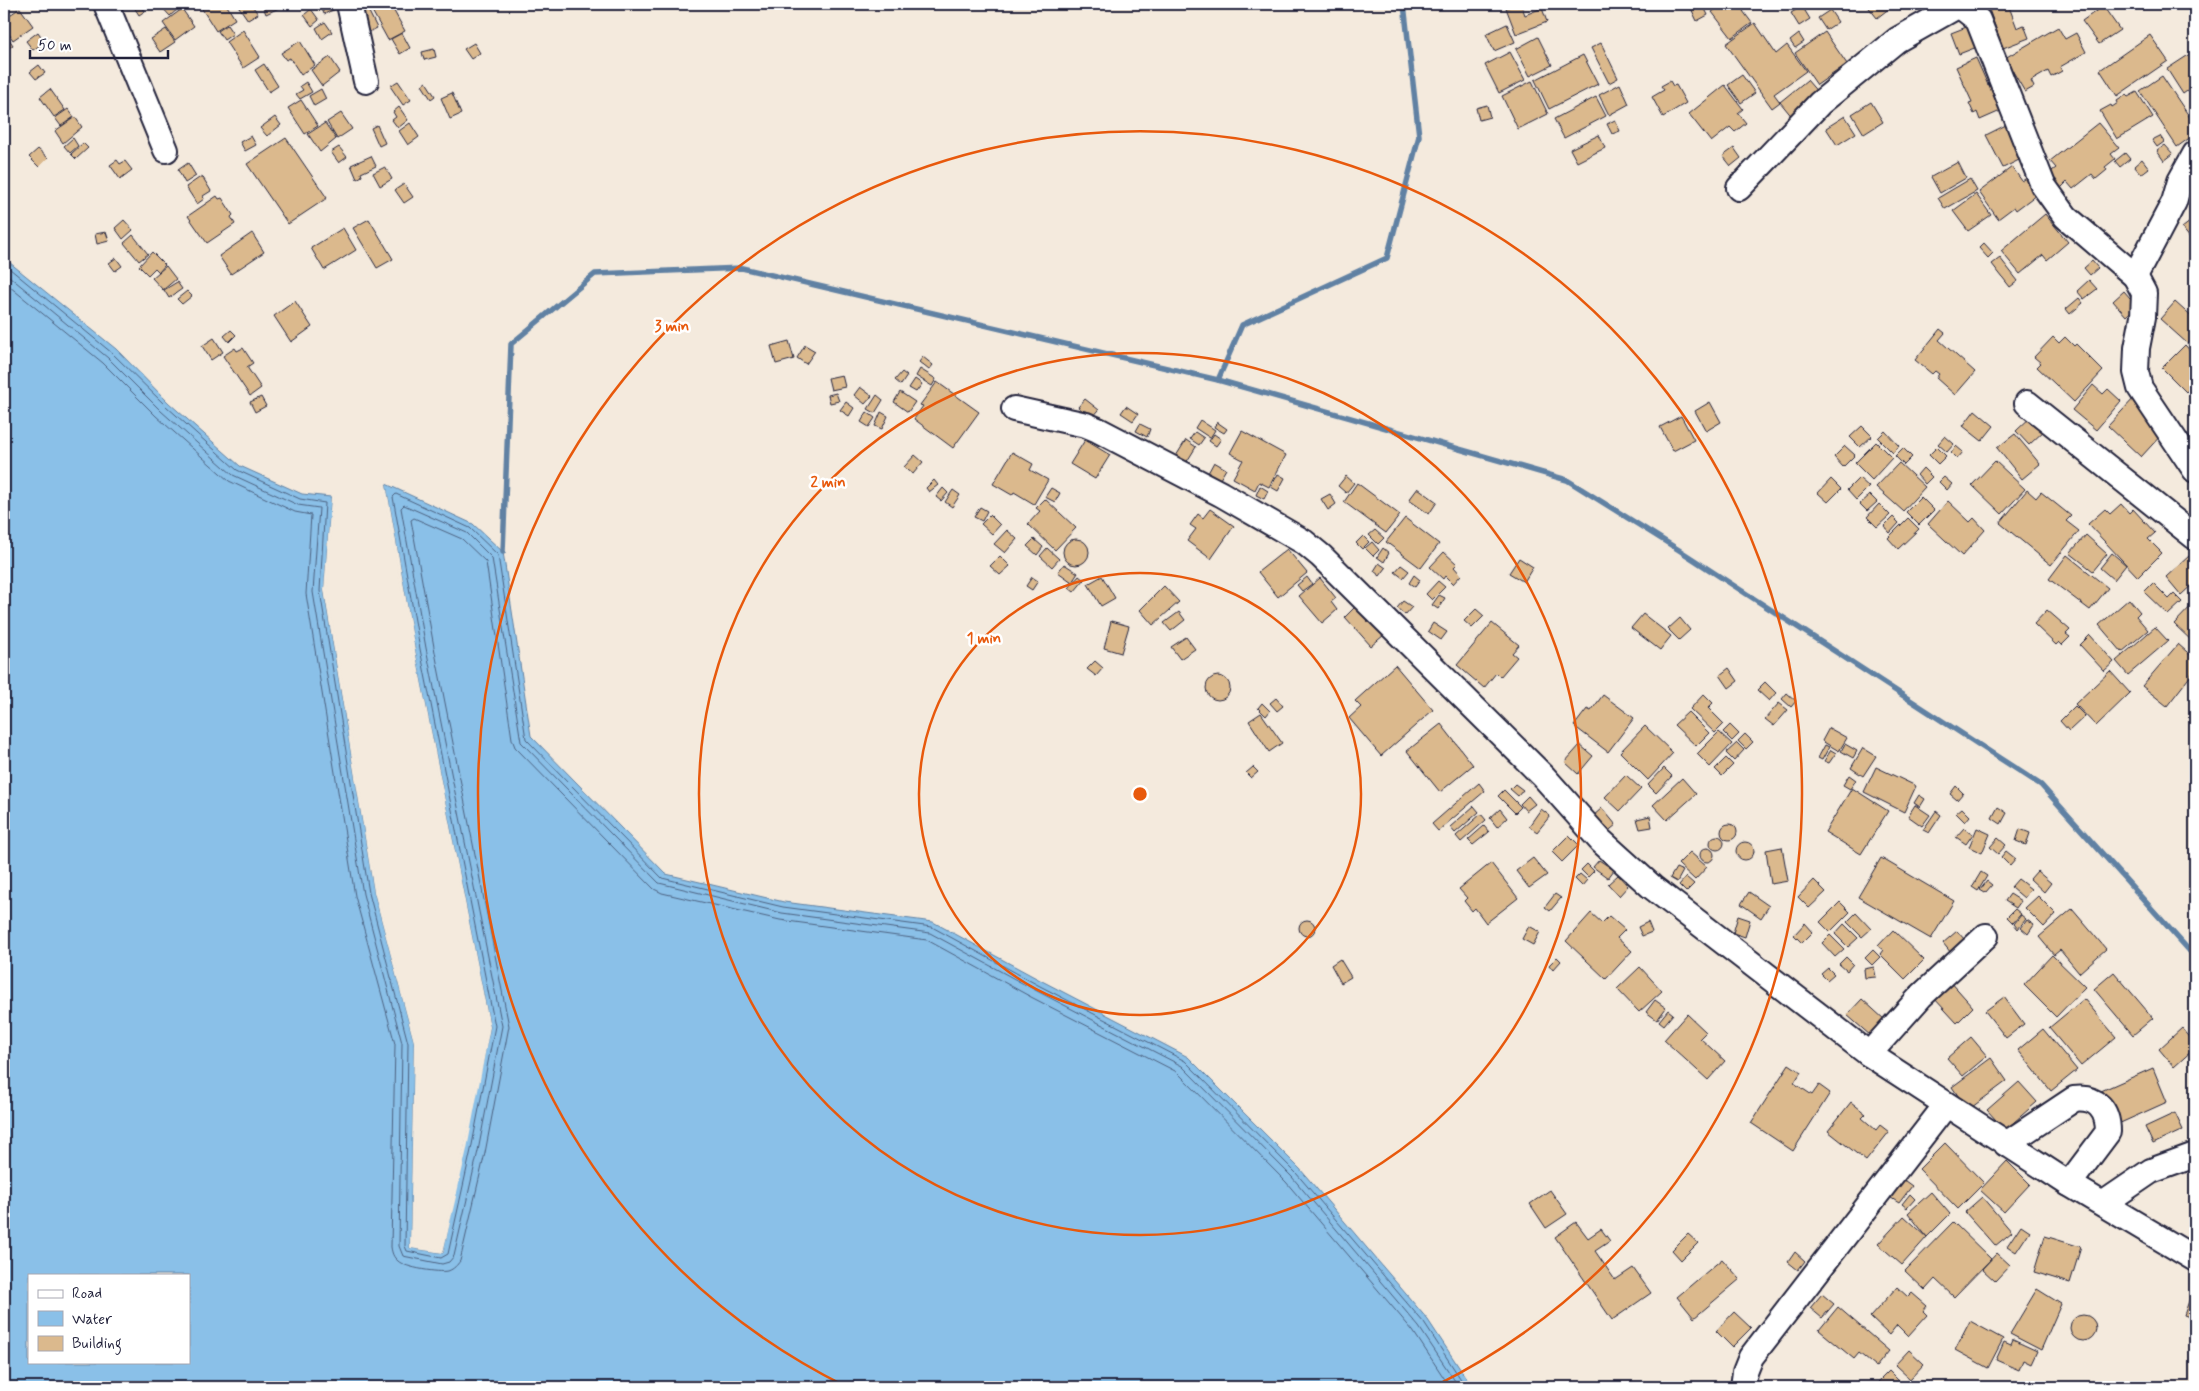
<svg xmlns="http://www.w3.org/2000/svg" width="2199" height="1391" font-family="Mynerve,sans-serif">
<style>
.water{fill:#8ac0e8;stroke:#6081a3;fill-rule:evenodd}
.pier{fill:#f4eadd}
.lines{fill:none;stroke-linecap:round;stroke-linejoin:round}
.shore{stroke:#4c6180;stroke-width:1}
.stream{stroke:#6081a3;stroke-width:5.5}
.building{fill:#dbb98d;stroke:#22223b}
.minor-casing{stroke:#22223b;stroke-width:28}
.minor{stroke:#fff;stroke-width:24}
.ring{fill:none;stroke:#e8590c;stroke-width:2.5}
.centre{fill:#e8590c;stroke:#fff;stroke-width:2.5}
.ring-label{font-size:15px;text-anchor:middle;font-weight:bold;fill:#e8590c;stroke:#fff;stroke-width:5;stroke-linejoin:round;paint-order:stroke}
</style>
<rect width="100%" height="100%" fill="#f4eadd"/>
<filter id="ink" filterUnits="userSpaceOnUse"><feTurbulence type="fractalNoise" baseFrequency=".02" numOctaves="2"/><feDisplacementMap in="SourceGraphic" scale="10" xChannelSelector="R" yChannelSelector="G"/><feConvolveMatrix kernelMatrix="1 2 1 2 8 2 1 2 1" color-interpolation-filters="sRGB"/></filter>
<g filter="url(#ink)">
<path class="water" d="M4 258 116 349 169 403 240 466 302 494 331 497 324 591 374 892 414 1042 410 1248 443 1253 490 1027 415 650 386 484 473 524 503 552 531 736 666 874 784 902 933 922 1040 980 1188 1057 1300 1169 1428 1320 1472 1387H4ZM29 1275H189V1362H29Z"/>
<polygon class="pier" points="386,484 415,650 490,1027 467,1149 443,1253 410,1248 414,1042 374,892 324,590 331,497 333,496 327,590 376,891 416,1042 412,1246 441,1250 464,1148 488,1027 413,651 383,485"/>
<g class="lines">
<g class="shore">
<polyline points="4,264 112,353 166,406 237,470 300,499 325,503 320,591 369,893 408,1043 405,1246 407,1251 441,1258 448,1254 471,1150 495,1026 420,649 393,497 396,494 470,528 498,555 526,739 662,878 783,907 932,927 1038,985 1185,1061 1296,1173 1424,1323 1466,1387"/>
<polyline points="4,272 108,358 161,411 233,475 298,505 319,508 313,592 363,894 402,1043 399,1246 403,1256 442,1264 449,1262 454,1256 478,1151 502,1026 426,648 401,508 404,505 467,533 492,558 521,742 659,883 782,913 930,933 1035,990 1182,1066 1292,1177 1419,1327 1459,1387"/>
<path d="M4 282 103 363 156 416 229 481 295 512 311 515 306 594 355 896 395 1044 391 1247C392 1253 393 1257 398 1261 405 1268 439 1273 448 1271 454 1269 457 1265 460 1261L485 1153 509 1026 434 647 411 520 414 518 462 539 486 562 512 739 515 747 654 889 662 893 780 920 927 940 1031 997 1177 1072 1286 1182 1413 1331 1450 1387"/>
</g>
<g class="stream">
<polyline points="1218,380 1242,325 1387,258 1419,136 1404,4"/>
<polyline points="503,552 511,344 595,274 742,268 1218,380 1567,480 1679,550 2041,785 2195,957"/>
</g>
</g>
<g class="building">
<polygon points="132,4 140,4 145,11 139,15"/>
<polygon points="159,4 175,4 179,8 170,16"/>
<polygon points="199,4 226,4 235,19 216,31"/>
<polygon points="237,4 251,4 258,14 248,20"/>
<polygon points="262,4 280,4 281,7 266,14"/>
<polygon points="320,4 336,4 338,8 324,14"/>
<polygon points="376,4 390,4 405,31 388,40 371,9 376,5"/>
<polygon points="1517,4 1521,4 1525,15 1542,8 1547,22 1516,34 1506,8"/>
<polygon points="1689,4 1708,4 1710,7 1705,9 1708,15 1697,21"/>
<polygon points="1723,4 1753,4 1743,11 1752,23 1732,38 1712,12"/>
<polygon points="1866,4 1895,4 1877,18"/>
<polygon points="1987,4 2008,4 2017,28 2024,25 2029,38 2003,48"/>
<polygon points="366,6 377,28 363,35 355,12"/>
<polygon points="1802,6 1810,19 1799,26 1791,13"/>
<polygon points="2103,6 2120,30 2099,44 2082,21"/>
<polygon points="20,8 33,26 13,40 4,27 4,19"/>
<polygon points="182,9 194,26 175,40 163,23"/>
<polygon points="311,9 319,20 312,26 304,15"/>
<polygon points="1830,10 1838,22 1826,30 1818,18"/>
<polygon points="325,22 332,32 322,39 316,28"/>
<polygon points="1755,23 1776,54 1787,45 1806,71 1774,94 1780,102 1772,108 1726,44"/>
<polygon points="1507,24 1515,42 1494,51 1486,34"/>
<polygon points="227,25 233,34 224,40 218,31"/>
<polygon points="1969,26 1977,47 1959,54 1951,33"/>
<polygon points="2058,27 2065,39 2076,33 2086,52 2060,67 2062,71 2051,77 2048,71 2031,81 2034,87 2025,92 2005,58"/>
<polygon points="166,29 175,42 160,52 151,39"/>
<polygon points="243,30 260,57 243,68 226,42"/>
<polygon points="4,32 13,45 4,52"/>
<polygon points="38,32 45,42 33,50 26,41"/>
<polygon points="1825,32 1847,64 1817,85 1795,53"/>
<polygon points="402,33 410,48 400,54 391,39"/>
<polygon points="1799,34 1804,42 1795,48 1790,41"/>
<polygon points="2150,35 2168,61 2117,96 2100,70"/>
<polygon points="1538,37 1552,65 1530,76 1516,49"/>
<polygon points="300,41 315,65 301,75 290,58 286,60 281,53"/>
<polygon points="474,43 480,53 471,59 464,49"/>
<polygon points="1601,43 1618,78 1609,83 1591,48"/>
<polygon points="434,49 436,57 424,60 422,52"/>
<polygon points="1510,52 1525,80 1499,93 1485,65"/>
<polygon points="2190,54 2195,62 2195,85 2183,94 2167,69"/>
<polygon points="1583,55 1598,84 1549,109 1535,80"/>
<polygon points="330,57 340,72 322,86 311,70"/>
<polygon points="1976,58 1988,85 1993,82 2005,109 1980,120 1977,112 1974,114 1969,103 1972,102 1956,67"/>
<polygon points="264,64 278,86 269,92 255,70"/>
<polygon points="39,65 45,73 36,79 30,72"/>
<polygon points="1742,75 1755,93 1741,103 1728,85"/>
<polygon points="2162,76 2195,125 2195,134 2177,147 2140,91"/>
<polygon points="1807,80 1819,94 1793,118 1780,102"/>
<polygon points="398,81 411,100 403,105 390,86"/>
<polygon points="1532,81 1548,114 1518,129 1502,96"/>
<polygon points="1670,81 1673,86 1676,85 1686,103 1663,117 1652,97 1664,90 1661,86"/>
<polygon points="306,82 312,92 300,99 296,94 303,90 300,86"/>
<polygon points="426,82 435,96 431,99 422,85"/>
<polygon points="1620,84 1629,104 1609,115 1599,95"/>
<polygon points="1725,85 1743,109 1738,113 1746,123 1735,132 1730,127 1711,142 1689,114"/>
<polygon points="50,89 65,110 54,117 40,97"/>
<polygon points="321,89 326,99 314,106 309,96"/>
<polygon points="2137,92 2153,117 2117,139 2100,111 2111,105 2112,107 2118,103 2117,101 2126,95 2128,97"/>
<polygon points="452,93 461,114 450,119 441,98"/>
<polygon points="1596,97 1606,116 1564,138 1554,119"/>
<polygon points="301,100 318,126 305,134 288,108"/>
<polygon points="1871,102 1883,122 1864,134 1852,114"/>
<polygon points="1487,105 1490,117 1479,120 1476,108"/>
<polygon points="399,107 408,120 398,128 392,120 396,117 393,112"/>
<polygon points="68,109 74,117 61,126 55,118"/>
<polygon points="341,113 352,129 337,139 327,122"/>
<polygon points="1845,116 1856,133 1837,145 1826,128"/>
<polygon points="75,117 82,127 63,143 55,131"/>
<polygon points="275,117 281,125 267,136 260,128"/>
<polygon points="1615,120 1620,131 1612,134 1607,124"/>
<polygon points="325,123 336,139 320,152 308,134"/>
<polygon points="410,123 419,137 408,145 399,131"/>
<polygon points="2098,123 2119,148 2111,154 2115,159 2105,167 2107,170 2096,179 2092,174 2073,189 2067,182 2061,188 2049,173 2056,168 2050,161"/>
<polygon points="377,125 385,143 379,146 371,128"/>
<polygon points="2006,125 2023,158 2003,168 1986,135"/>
<polygon points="1599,135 1605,148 1577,162 1570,149"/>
<polygon points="251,136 256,145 245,151 240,142"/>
<polygon points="2160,136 2164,142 2157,147 2152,140"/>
<polygon points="73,138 78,146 70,153 64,146"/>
<polygon points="286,138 327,198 288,224 247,164"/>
<polygon points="83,143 88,148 76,159 71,154"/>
<polygon points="2165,145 2173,154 2164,161 2157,151"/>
<polygon points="339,147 347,157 339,163 331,152"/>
<polygon points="1734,148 1741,158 1731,166 1723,156"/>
<polygon points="38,149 48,158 39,167 29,157"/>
<polygon points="2125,153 2130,159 2120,167 2115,161"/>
<polygon points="371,156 376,166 361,173 362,176 357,179 351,165"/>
<polygon points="2142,159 2149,168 2141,174 2134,166"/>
<polygon points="117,160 120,164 125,161 132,170 120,179 110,165"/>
<polygon points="1958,162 1966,178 1940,193 1931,177"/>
<polygon points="188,163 196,176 185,183 178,170"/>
<polygon points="385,167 392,179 380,186 373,173"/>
<polygon points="2012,167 2022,181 2028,177 2040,192 2016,210 2014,207 1998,219 1979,192"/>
<polygon points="202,176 211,191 203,196 204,199 197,204 186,187"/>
<polygon points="1970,179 1977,191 1945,209 1938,198"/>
<polygon points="404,184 413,197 404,203 395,190"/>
<polygon points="1976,194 1991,215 1968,231 1953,211"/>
<polygon points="217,196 219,199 222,198 233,215 231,217 235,224 207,243 188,216"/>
<polygon points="2045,214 2068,242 2047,260 2043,255 2020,274 2001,251"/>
<polygon points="2195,218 2195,244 2182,228"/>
<polygon points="369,219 393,259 377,268 353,228"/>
<polygon points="124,220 133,230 123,239 115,228"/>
<polygon points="343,228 356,250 324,270 311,248"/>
<polygon points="106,232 109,241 97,244 95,234"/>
<polygon points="252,233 264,252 231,274 219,256"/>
<polygon points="133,235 148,254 139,261 124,243"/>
<polygon points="1984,243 1993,253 1988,258 1979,248"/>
<polygon points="152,252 165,265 159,272 155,268 148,275 139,266"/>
<polygon points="116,258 122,266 115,271 109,263"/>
<polygon points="2000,258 2018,281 2010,287 1992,264"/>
<polygon points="2092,261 2098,268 2090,275 2084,268"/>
<polygon points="166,266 176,279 163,290 152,278"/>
<polygon points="2089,280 2097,289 2084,299 2077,291"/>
<polygon points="177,282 182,289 169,298 164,290"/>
<polygon points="187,291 192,296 182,304 177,299"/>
<polygon points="2124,291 2137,306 2126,316 2113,301"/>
<polygon points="2079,298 2083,303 2070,314 2066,309"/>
<polygon points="295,301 312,327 291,342 274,316"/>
<polygon points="2175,302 2195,320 2195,335 2188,344 2160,319"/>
<polygon points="1940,329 1945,333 1939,340 1975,372 1955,395 1936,378 1939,374 1935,371 1932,374 1915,360"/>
<polygon points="231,330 236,335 229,342 224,336"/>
<polygon points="2053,337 2059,343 2065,337 2074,346 2076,344 2103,371 2074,402 2037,367 2041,363 2034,357"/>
<polygon points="214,338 223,352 211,360 202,346"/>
<polygon points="789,341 794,359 776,364 771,346"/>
<polygon points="805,345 815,351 806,364 797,358"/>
<polygon points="2185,345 2195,356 2195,383 2186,392 2162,368"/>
<polygon points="235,348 237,351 243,348 253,363 247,367 261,388 250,396 223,356"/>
<polygon points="923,357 933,365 929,370 919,362"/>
<polygon points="920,369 936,379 932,386 916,376"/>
<polygon points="902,372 907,376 901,385 895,380"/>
<polygon points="842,375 845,387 831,390 828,378"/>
<polygon points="915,379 922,384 916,392 909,388"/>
<polygon points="937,382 979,412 953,448 914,419 923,406 920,405"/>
<polygon points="2093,385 2103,394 2108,389 2121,401 2096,430 2072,410"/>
<polygon points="860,387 872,396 865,404 854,395"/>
<polygon points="900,392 915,402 908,412 894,402"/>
<polygon points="836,393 839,401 830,403 828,395"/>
<polygon points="877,395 883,400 875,413 868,409"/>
<polygon points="261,397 266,406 255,412 250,402"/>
<polygon points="2135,397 2147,408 2142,414 2163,433 2141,457 2108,426"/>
<polygon points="1085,399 1099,410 1092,418 1078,407"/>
<polygon points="846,402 854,408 849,416 840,410"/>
<polygon points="1710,402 1721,422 1706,431 1695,411"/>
<polygon points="1126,406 1138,414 1133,421 1121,413"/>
<polygon points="1975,410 1994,426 1982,441 1963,426"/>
<polygon points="867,412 875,418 869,427 861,422"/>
<polygon points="881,412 888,416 882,429 875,426"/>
<polygon points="2034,414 2047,428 2029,445 2016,431"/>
<polygon points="1681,416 1694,440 1673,451 1660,427"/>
<polygon points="1200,420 1215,430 1210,438 1195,428"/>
<polygon points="1217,422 1227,429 1224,433 1214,427"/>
<polygon points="1140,424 1150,429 1147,437 1136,431"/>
<polygon points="1862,426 1872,436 1860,447 1850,437"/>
<polygon points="1242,431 1286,455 1269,487 1259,482 1255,490 1233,478 1243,460 1230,453"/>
<polygon points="1885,431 1899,446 1893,453 1878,438"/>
<polygon points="1195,432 1204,438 1199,445 1190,439"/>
<polygon points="1214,434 1221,439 1216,446 1209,441"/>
<polygon points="2015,434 2040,464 2022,479 1997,448"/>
<polygon points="1945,436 1954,444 1947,452 1938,444"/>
<polygon points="1085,440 1110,455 1095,479 1070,464"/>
<polygon points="1186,440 1196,447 1186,463 1176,456"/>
<polygon points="1876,442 1892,458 1872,480 1855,463"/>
<polygon points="1845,446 1855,455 1843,467 1834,457"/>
<polygon points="1956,446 1963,452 1957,459 1951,453"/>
<polygon points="1937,447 1946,456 1938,464 1929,455"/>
<polygon points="1903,448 1912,457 1904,465 1895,456"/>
<polygon points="1012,452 1033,464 1030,470 1048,480 1034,504 1014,492 1012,495 993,484"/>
<polygon points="915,455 923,462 913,474 904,467"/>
<polygon points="1995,461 2025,489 2002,514 1972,485"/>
<polygon points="1214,462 1226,469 1220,479 1208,473"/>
<polygon points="1899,463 1925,487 1903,511 1876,487"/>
<polygon points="1923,468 1932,477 1925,484 1917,475"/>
<polygon points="1278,474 1285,478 1278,491 1271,487"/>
<polygon points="1346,476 1354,483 1346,493 1338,486"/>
<polygon points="1944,477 1952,484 1947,490 1939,482"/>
<polygon points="1859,478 1869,487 1856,500 1847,490"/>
<polygon points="1831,479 1841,489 1828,502 1818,493"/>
<polygon points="934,480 938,485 929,492 926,488"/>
<polygon points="1357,483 1400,515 1386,533 1344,502"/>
<polygon points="1260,486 1268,491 1264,499 1256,495"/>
<polygon points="943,488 948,493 941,501 936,497"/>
<polygon points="1051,488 1060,493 1055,502 1045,497"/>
<polygon points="1418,488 1437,502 1429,514 1409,500"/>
<polygon points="953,490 960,495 952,507 945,502"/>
<polygon points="2027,490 2036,498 2041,492 2071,516 2066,521 2079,531 2051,565 2000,523"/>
<polygon points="1330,494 1336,504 1328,510 1321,499"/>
<polygon points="1870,495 1877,502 1867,511 1860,504"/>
<polygon points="1921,497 1934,510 1919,525 1906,512"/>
<polygon points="1045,499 1076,528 1055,550 1028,524 1040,511 1036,508"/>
<polygon points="1948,501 1970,522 1974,518 1985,530 1962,556 1928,524"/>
<polygon points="1879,504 1890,515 1877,527 1867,517"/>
<polygon points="2121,504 2129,513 2133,509 2155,533 2148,539 2162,553 2138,577 2088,524 2105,509 2110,514"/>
<polygon points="980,507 987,511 982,521 974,517"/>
<polygon points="1210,509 1234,526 1211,559 1187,541 1196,529 1190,525 1198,514 1203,518"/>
<polygon points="990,515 1000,525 992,534 981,524"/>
<polygon points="1893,517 1899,523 1890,533 1884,526"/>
<polygon points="1405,518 1439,544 1421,568 1386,542"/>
<polygon points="1908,518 1919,529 1898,549 1888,538"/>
<polygon points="1007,530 1017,539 1005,553 994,544"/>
<polygon points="1375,530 1384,538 1378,544 1369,535"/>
<polygon points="2086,535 2107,554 2093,571 2070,553"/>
<polygon points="1363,536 1369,542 1362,549 1356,543"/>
<polygon points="1034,539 1043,547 1037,555 1027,546"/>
<circle cx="1076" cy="552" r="13"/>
<polygon points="1372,542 1379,550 1373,556 1365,548"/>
<polygon points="1047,548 1059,559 1052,567 1040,556"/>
<polygon points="1383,548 1389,553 1384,562 1377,557"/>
<polygon points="1287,549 1307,573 1278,597 1258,572"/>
<polygon points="1444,552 1457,564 1454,567 1461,575 1453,584 1445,576 1443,579 1430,567"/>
<polygon points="2112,553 2126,565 2114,580 2100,568"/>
<polygon points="2067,555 2108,588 2090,610 2049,579"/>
<polygon points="1000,556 1010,566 1000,575 990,566"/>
<polygon points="2189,556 2195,562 2195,582 2181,595 2166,577"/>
<polygon points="1519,558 1533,567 1524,582 1509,573"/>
<polygon points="1379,563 1386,568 1380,576 1374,571"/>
<polygon points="1064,564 1078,573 1072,582 1058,572"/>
<polygon points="1401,565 1409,571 1403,578 1395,572"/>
<polygon points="1414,575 1420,580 1415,587 1409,583"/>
<polygon points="1079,576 1084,580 1074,592 1069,588"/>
<polygon points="1102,576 1115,598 1101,606 1088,584"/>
<polygon points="1032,577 1038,581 1032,590 1026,586"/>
<polygon points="1307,577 1312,584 1302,591 1297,585"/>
<polygon points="1320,578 1336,598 1331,602 1337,610 1322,623 1299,596"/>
<polygon points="1438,581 1445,587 1432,600 1426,594"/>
<polygon points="2153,583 2169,599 2174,594 2182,602 2168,615 2144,592"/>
<polygon points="1164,586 1179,602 1153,625 1140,610"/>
<polygon points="1439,595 1445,598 1438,609 1432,605"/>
<polygon points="2129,599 2140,612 2136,616 2148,630 2122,652 2099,625"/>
<polygon points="1403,601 1412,607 1405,615 1397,608"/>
<polygon points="2195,602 2195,644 2174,624"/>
<polygon points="1357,605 1384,635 1371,646 1345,617"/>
<polygon points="1476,609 1484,616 1472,628 1464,621"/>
<polygon points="2047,610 2070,630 2066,634 2070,637 2062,645 2059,642 2056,645 2034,624"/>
<polygon points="1179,612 1185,620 1171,631 1164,623"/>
<polygon points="1643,614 1671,636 1660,650 1631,628"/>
<polygon points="1680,618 1690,630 1679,640 1668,629"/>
<polygon points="1111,621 1129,626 1121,653 1104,648"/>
<polygon points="1433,623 1447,632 1441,640 1428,631"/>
<polygon points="1492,623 1519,645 1512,653 1517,657 1500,677 1496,673 1484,688 1457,665"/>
<polygon points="2155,627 2168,641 2128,675 2116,661"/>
<polygon points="2090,635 2114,662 2104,671 2080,645"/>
<polygon points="1186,637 1195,649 1180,659 1171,647"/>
<polygon points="2178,644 2195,659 2195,670 2167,706 2142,686"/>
<polygon points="1095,661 1103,668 1096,676 1087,669"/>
<polygon points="1395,665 1433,710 1381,756 1349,718 1361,707 1355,701"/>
<polygon points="1729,668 1738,681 1729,688 1720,675"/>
<polygon points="2110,671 2130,693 2096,726 2075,704"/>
<circle cx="1218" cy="688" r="12"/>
<polygon points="1765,682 1776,693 1769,701 1757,690"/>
<polygon points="1787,693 1796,701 1791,707 1782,699"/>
<polygon points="1704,694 1713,703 1708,708 1724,724 1715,733 1690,709"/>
<polygon points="1603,695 1634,718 1608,752 1574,726 1587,709 1591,711"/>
<polygon points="1276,698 1283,706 1277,711 1270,703"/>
<polygon points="1262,703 1270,711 1266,716 1258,708"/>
<polygon points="1779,703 1788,710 1774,726 1765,719"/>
<polygon points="2075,706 2085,716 2069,731 2060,721"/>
<polygon points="1688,712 1709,733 1696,746 1674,725"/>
<polygon points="1261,713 1282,743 1269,752 1249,721"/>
<polygon points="1441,724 1473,765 1440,792 1407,751"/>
<polygon points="1730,725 1739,734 1732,741 1723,732"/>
<polygon points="1645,726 1673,753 1648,780 1620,752"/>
<polygon points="1829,728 1847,738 1839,751 1822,741"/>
<polygon points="1719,732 1732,744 1710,767 1697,754"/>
<polygon points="1745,734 1753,742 1746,749 1738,741"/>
<polygon points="1737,743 1744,750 1734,761 1726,753"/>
<polygon points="1845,744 1857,751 1853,758 1841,751"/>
<polygon points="1580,745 1593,756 1578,774 1565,762"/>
<polygon points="1825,745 1829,747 1822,760 1818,758"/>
<polygon points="1863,748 1876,756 1863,776 1851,768"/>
<polygon points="1831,750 1836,753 1829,763 1824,761"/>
<polygon points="1726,758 1733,765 1722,776 1715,769"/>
<polygon points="1253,767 1258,772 1251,778 1246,773"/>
<polygon points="1876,767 1916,786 1904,812 1864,792"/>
<polygon points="1664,768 1672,776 1656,793 1648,785"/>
<polygon points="1626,775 1641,789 1620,811 1605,797"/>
<polygon points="1849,775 1856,780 1850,789 1843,785"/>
<polygon points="1682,778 1696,794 1667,820 1653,805"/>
<polygon points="1479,783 1485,791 1438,831 1432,824"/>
<polygon points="1515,784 1523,790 1518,796 1510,789"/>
<polygon points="1956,786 1963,793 1957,800 1950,794"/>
<polygon points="1852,788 1888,811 1861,854 1825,832"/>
<polygon points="1504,790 1521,807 1515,813 1498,796"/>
<polygon points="1919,795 1925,799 1920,807 1914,803"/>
<polygon points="1528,796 1535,804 1526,811 1520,804"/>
<polygon points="1915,805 1930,815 1922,826 1908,816"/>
<polygon points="1474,806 1479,812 1455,833 1450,827"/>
<polygon points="1998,807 2007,813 2001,824 1992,818"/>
<polygon points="1602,808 1616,825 1606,833 1592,817"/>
<polygon points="1962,808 1970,816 1965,822 1956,813"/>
<polygon points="1500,809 1507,818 1497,827 1490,818"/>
<polygon points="1541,809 1550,816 1537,832 1529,826"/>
<polygon points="1936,811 1941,815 1929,833 1923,830"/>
<polygon points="1481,814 1486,820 1461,842 1456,836"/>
<polygon points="1650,816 1652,827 1640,829 1637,819"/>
<circle cx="1729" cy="832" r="8"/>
<polygon points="1484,826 1489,832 1473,845 1468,840"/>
<polygon points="1964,828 1973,834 1966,844 1956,837"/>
<polygon points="1977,828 1990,834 1982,853 1969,847"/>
<polygon points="2020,829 2030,833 2026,845 2016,841"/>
<polygon points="1569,835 1579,845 1562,862 1552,852"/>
<circle cx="1717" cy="843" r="7"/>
<polygon points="1998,838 2006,845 1998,854 1990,847"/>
<circle cx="1745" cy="851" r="9"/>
<polygon points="1782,847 1788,881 1771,884 1766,850"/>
<circle cx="1707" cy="855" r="7"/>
<polygon points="2006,851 2016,859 2010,866 2001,857"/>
<polygon points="1690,852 1707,867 1695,880 1678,864"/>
<polygon points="1533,858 1547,875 1529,888 1516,871"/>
<polygon points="1881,858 1954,901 1931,939 1858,897"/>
<polygon points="1599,860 1614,870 1608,878 1593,867"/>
<polygon points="1491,863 1518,898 1486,923 1475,908 1472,911 1464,901 1467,898 1459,889"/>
<polygon points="1587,864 1594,871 1588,877 1581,870"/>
<polygon points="1676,868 1683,871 1677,882 1670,878"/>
<polygon points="2037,871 2051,883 2044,892 2030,879"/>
<polygon points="1981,872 1987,876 1978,891 1972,887"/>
<polygon points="1580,874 1587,880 1582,886 1575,879"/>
<polygon points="1618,875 1628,886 1619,896 1608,884"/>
<polygon points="1686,877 1694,884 1686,892 1679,885"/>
<polygon points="2018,879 2031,889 2024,898 2011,887"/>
<polygon points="1814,880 1826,892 1809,908 1798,897"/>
<polygon points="1987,881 1992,885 1985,893 1980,890"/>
<polygon points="1749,892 1769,906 1761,918 1741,904"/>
<polygon points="1555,894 1561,898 1550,911 1545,907"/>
<polygon points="2010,894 2021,901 2016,908 2005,901"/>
<polygon points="2038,896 2056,914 2044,927 2025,908"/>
<polygon points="1840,902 1850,912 1830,932 1820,922"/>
<polygon points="2015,909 2021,914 2013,923 2007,917"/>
<polygon points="2072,909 2106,949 2079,973 2060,950 2054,955 2039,937"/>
<polygon points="1591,913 1602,923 1609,916 1625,930 1617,938 1632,951 1606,979 1566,941"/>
<polygon points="1856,913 1871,929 1862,937 1847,922"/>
<polygon points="2021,915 2026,919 2018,929 2014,924"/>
<polygon points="1738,916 1750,920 1745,937 1733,933"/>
<polygon points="2027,920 2034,925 2028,934 2021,928"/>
<circle cx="1307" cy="928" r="8"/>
<polygon points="1648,922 1652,932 1642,936 1638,927"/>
<polygon points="1805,923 1813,932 1802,943 1794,935"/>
<polygon points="1844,924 1858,938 1848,947 1835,934"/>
<polygon points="1529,926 1540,932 1533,945 1522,939"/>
<polygon points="1893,930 1924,960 1905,979 1880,954 1883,950 1878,946"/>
<polygon points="1957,931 1965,940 1951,953 1943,943"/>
<polygon points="1830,935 1844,949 1835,957 1822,943"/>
<polygon points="1873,950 1880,957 1872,965 1865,958"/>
<polygon points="2052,955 2085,987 2056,1017 2024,985"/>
<polygon points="1557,957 1561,961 1553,970 1549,965"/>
<polygon points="1846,957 1853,964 1847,971 1839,964"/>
<polygon points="1340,959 1351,977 1341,983 1331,965"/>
<polygon points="1640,967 1662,991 1639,1012 1617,989"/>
<polygon points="1874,967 1876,977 1865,978 1864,969"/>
<polygon points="1828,968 1834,974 1827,980 1821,974"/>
<polygon points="2114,972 2153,1018 2133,1035 2094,989"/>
<polygon points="1950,981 1973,1007 1957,1023 1933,997"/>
<polygon points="2004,997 2024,1024 2006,1038 1985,1011"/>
<polygon points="1862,999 1885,1020 1871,1036 1847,1015"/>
<polygon points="2084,999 2116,1037 2081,1066 2049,1028"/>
<polygon points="1655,1000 1666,1008 1657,1020 1646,1012"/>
<polygon points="1668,1010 1673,1014 1664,1025 1659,1021"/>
<polygon points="1687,1014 1706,1032 1700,1038 1725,1061 1708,1080 1664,1040"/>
<polygon points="2182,1028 2195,1043 2195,1048 2174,1067 2159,1049"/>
<polygon points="2043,1029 2077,1070 2051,1091 2018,1050"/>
<polygon points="1971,1037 1987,1056 1963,1076 1947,1058"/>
<polygon points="1991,1058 2007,1081 1968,1110 1952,1087"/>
<polygon points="1789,1064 1801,1072 1794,1083 1812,1095 1819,1085 1830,1093 1793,1151 1751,1123"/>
<polygon points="2153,1068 2167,1102 2116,1125 2101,1091"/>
<polygon points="2019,1082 2037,1102 2005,1130 1987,1110"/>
<polygon points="1851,1102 1866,1114 1862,1118 1876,1130 1880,1125 1889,1132 1866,1161 1828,1131"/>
<polygon points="2175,1113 2183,1130 2153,1144 2145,1127"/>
<polygon points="1945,1143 1984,1183 1958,1209 1919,1169"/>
<polygon points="2007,1161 2030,1184 2004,1212 1980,1190"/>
<polygon points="1901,1178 1912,1186 1899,1203 1888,1196"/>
<polygon points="1550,1190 1567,1214 1546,1228 1530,1204"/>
<polygon points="1931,1192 1950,1214 1927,1237 1908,1213"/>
<polygon points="1910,1194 1915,1199 1907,1208 1902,1204"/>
<polygon points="1982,1197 2012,1232 1995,1246 1965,1212"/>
<polygon points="1904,1216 1927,1237 1902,1265 1878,1244"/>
<polygon points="1576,1222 1588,1238 1601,1229 1610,1241 1595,1251 1615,1280 1633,1268 1651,1293 1612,1320 1555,1237"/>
<polygon points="1953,1222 1991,1259 1954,1297 1935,1279 1925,1290 1905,1271"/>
<polygon points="2021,1225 2030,1231 2016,1252 2007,1246"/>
<polygon points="1688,1234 1698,1243 1681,1260 1672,1250"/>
<polygon points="2045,1236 2081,1247 2070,1283 2034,1272"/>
<polygon points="1795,1252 1805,1261 1798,1270 1788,1262"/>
<polygon points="1997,1253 2010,1265 1995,1281 1982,1269"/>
<polygon points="1722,1259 1740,1279 1694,1318 1677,1297"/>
<polygon points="2195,1284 2195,1319 2184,1315"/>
<polygon points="1897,1287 1908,1297 1912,1293 1927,1306 1923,1311 1927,1315 1908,1336 1897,1325 1889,1335 1870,1317"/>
<polygon points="2037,1289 2061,1304 2041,1350 2010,1334"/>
<polygon points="1822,1294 1834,1304 1822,1318 1810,1308"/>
<polygon points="1838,1307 1889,1351 1876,1367 1859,1353 1854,1359 1819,1330"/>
<polygon points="1734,1312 1751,1328 1732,1347 1716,1331"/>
<circle cx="2083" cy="1328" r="13"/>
<polygon points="1970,1321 2003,1339 1988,1368 1955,1350"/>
<polygon points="2013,1340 2037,1351 2031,1364 2023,1360 2019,1370 1996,1360 2004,1342 2011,1345"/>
<polygon points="1909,1350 1924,1364 1910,1379 1895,1365"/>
<polygon points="1889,1371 1903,1385 1901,1387 1884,1387 1878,1382"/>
</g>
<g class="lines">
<defs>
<g id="minor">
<polyline points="106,4 166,150"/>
<polyline points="349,4 366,81"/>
<polyline points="1961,4 1959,5 1978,20 2043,185 2066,217 2135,276 2144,293 2143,317 2137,348 2136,372 2140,388 2195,470"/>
<polyline points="1739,188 1820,103 1897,40 1959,5"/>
<polyline points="2135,276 2174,202 2180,181 2195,154"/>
<polyline points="2027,403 2195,537"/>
<polyline points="1014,409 1086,425 1098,430 1221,494 1304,542 1321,556 1544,777 1601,841 1652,887 1869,1054 2069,1184 2195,1259"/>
<polyline points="1869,1054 1921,996 1986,936"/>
<path d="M2006 1144 2074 1099C2097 1096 2108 1110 2108 1132L2069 1184"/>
<polyline points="2104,1203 2151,1171 2195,1155"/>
<polyline points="1743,1387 1745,1372 1751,1357 1946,1105"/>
</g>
</defs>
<use href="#minor" class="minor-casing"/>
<use href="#minor" class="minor"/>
</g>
</g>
<g class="ring">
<circle cx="1140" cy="794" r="221"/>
<circle cx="1140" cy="794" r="441"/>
<path d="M845 1386A662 662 0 1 1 1435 1386"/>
</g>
<circle cx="1140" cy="794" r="8" class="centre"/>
<g class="ring-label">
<text x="672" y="331">3 min</text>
<text x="828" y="487">2 min</text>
<text x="984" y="643">1 min</text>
</g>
<rect width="2199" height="1391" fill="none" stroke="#fff" stroke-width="20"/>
<rect x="10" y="10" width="2179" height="1371" fill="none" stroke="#22223b" stroke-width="2" filter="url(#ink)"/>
<rect x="28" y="1274" width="162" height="90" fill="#ffffff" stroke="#a7a7b1"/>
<rect x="38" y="1290" width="25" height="8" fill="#ffffff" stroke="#a7a7b1"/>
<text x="72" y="1298" font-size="15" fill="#22223b">Road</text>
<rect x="38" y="1311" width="25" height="15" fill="#8ac0e8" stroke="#a7a7b1"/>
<text x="72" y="1324" font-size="15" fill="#22223b">Water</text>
<rect x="38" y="1336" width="25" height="15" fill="#dbb98d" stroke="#a7a7b1"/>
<text x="72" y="1348" font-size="15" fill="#22223b">Building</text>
<path d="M30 50v8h138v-8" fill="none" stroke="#22223b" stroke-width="2.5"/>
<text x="38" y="50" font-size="15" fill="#22223b" stroke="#ffffff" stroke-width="4" paint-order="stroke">50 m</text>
</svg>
